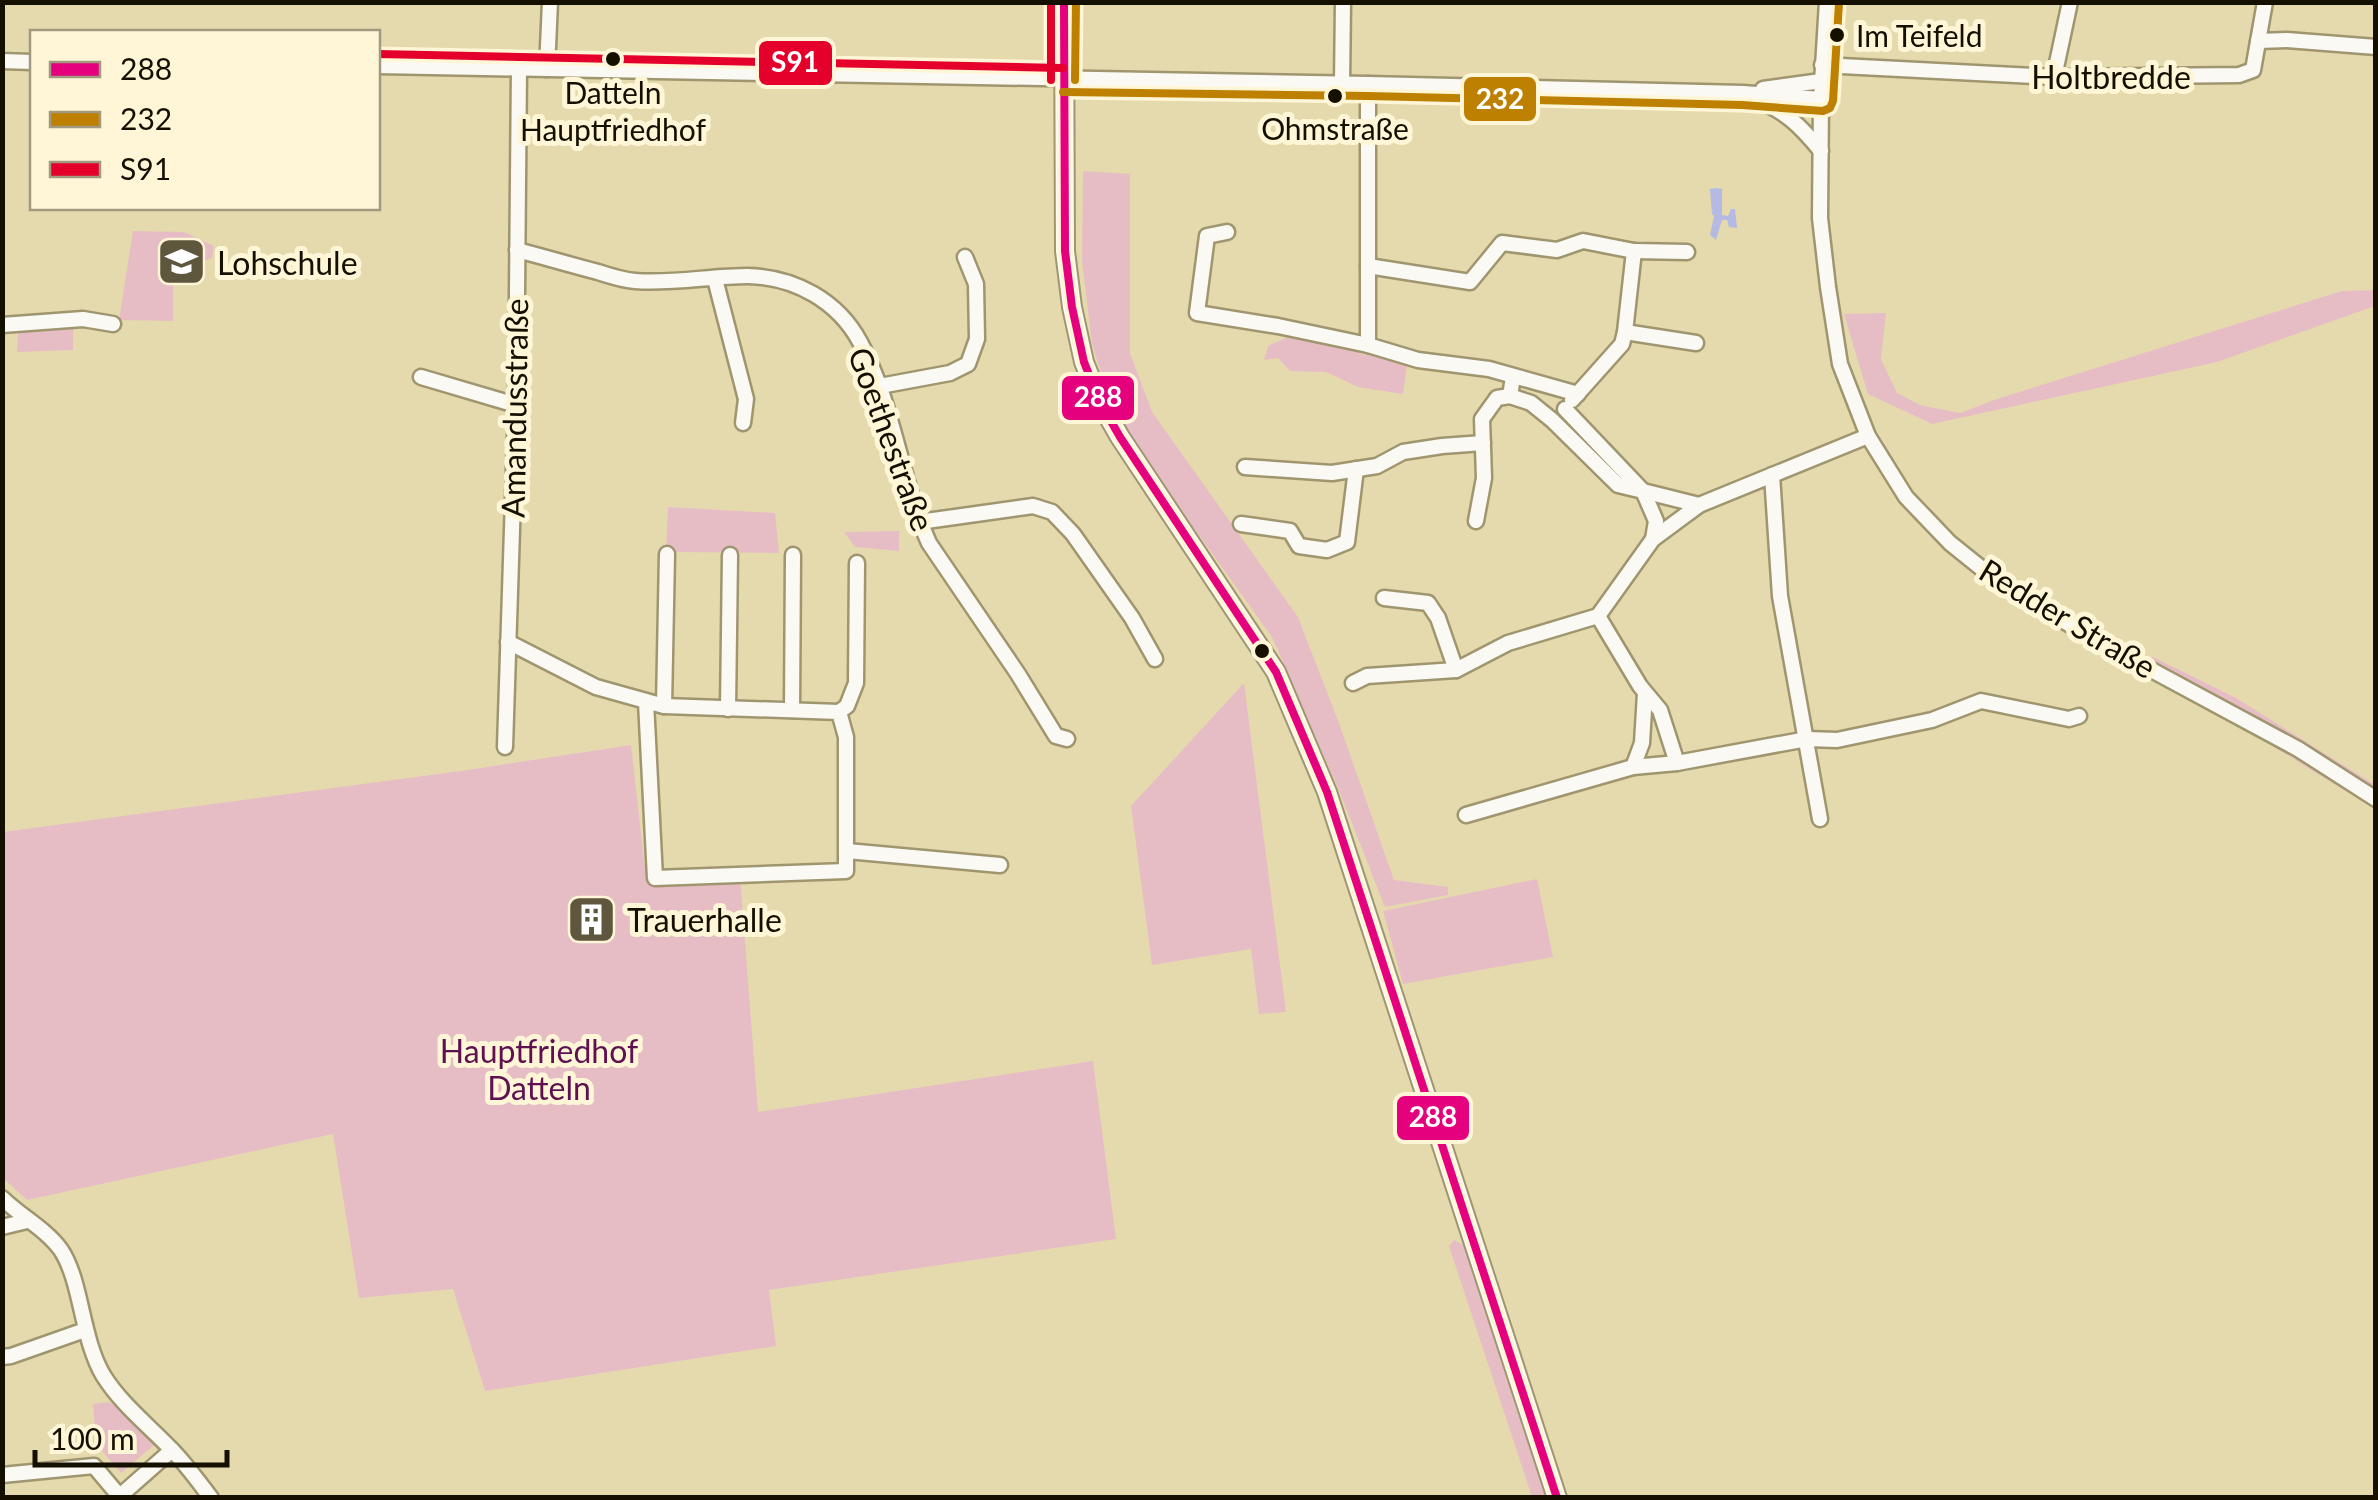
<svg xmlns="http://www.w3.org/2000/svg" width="2378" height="1500" font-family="Lato,sans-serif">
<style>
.green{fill:#e7bdc5}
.water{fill:#b4bae1}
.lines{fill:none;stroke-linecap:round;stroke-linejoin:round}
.minor-casing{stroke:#9f9670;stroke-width:19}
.major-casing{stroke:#9f9670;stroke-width:22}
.minor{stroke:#fbf9f3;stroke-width:14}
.major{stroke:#fbf9f3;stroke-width:18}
.bus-1-casing{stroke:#fef6d6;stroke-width:15}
.bus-2-casing{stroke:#fef6d6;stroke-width:15}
.bus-3-casing{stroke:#fef6d6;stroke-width:15}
.bus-1{stroke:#e5007d;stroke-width:8}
.bus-2{stroke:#be8000;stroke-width:8}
.bus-3{stroke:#e4002b;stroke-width:8}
.bus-dot{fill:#150f00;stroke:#fef6d6;stroke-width:4}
.labels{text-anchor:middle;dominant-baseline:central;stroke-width:10;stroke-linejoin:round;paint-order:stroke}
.bus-label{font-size:30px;fill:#150f00;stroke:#fef6d6}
.street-label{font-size:32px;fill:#150f00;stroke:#fef6d6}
.poi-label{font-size:32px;fill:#150f00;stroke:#fef6d6;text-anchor:start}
.park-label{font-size:32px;fill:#5e1051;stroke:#fef6d6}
.line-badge{stroke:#fef6d6;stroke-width:4}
.badge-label{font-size:28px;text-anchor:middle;font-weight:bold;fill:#fff}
</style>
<rect width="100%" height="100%" fill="#e5daad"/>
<g class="green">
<polygon points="1083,171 1130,174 1130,353 1152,412 1298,617 1340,726 1394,880 1448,887 1448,895 1385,907 1340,793 1272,637 1137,449 1106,389 1092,344 1082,262"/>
<polygon points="133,231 184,232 214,246 212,258 173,273 173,321 119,320"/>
<polygon points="2375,290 2375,306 2217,362 1932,424 1868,394 1844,314 1886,313 1881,359 1897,393 1920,405 1960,413 1997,399 2342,291"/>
<polygon points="73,327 73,350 17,352 18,331"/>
<polygon points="1293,335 1339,342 1360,354 1397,359 1407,365 1403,394 1358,387 1326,372 1290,371 1278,358 1264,360 1268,346"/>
<polygon points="668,507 775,513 779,553 666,552"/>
<polygon points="899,531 899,551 855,547 844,532"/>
<polygon points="2151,656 2236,698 2375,785 2375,809 2261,739 2262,723 2231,704 2207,706 2169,688"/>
<polygon points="1244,683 1286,1012 1259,1014 1251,949 1152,965 1131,806"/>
<polygon points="631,745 646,878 740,876 758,1112 1093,1061 1116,1239 769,1290 776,1346 485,1391 453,1289 359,1298 333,1134 27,1200 3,1178 3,832 461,771"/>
<polygon points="1537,879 1553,957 1403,984 1383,911"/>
<polygon points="1454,1240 1465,1246 1546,1497 1532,1497 1449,1246"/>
<polygon points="108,1402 115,1405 154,1445 121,1473 96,1444 93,1404"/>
</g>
<polygon class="water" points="1716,188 1722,189 1722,215 1728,216 1731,209 1735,209 1737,228 1729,227 1727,220 1722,220 1716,240 1710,235 1714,216 1712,214 1710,189"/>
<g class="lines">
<defs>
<g id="minor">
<polyline points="1827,2 1821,99 1820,218 1828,287 1840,364 1868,436 1906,497 1950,543 2001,584 2094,639 2298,749 2376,799"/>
<polyline points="2258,41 2287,40 2376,47"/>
<polyline points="2,61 32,62"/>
<polyline points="1822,65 2054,77 2239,75 2253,70 2265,2"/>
<polyline points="378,66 1368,84 1743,93 1821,99"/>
<polyline points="547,69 550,2"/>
<polyline points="2054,77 2070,2"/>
<polyline points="1342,84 1343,2"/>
<polyline points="1368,84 1368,345 1418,360 1489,369 1578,394"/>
<polyline points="1763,89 1821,81"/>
<path d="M1753 98C1785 111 1799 124 1821 151"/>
<polyline points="1227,232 1207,236 1197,313 1278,326 1368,345"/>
<path d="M517 250C544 257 571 265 598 272 610 276 622 280 635 281 673 284 710 276 748 276 795 277 838 301 860 342 894 405 900 479 929 543L1018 674 1056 736 1067 739"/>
<polyline points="1368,266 1470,282 1502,243 1557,250 1583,241 1634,251 1687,252"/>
<polyline points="715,279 746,399 743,423"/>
<polyline points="2,325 83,319 113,324"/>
<polyline points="1625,332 1696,343"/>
<polyline points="421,377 516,405"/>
<polyline points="1513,377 1510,396 1531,403 1552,420 1618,485 1643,491 1656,521 1653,539"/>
<polyline points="880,386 950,373 968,364 977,339 976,284 965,257"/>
<polyline points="1572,400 1622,344 1625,332 1634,251"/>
<polyline points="1565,409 1643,491 1699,505 1868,436"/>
<polyline points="1245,467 1332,473 1377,466 1403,452 1442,446 1483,443"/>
<polyline points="1772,475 1780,596 1820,819"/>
<polyline points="1476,521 1484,478 1482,419 1497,398 1510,396"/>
<polyline points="919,522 1033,506 1052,512 1073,534 1132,618 1155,659"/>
<polyline points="1241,524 1290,531 1299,546 1327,550 1347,542 1356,469"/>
<polyline points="1384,598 1428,603 1438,618 1456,670"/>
<polyline points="1598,616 1640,686 1660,710 1677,763"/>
<polyline points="508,642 596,687 664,706 839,712 846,737 846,871 655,878 646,702"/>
<polyline points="1353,683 1367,676 1456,670 1508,643 1598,616 1653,539 1699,505"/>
<polyline points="664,706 667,554"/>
<polyline points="728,709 730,555"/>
<polyline points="792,710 793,555"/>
<polyline points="839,712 847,706 856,683 857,563"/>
<polyline points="505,747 516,405 519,68"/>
<polyline points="1633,767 1642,743 1645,693"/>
<polyline points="1466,815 1633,767 1677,763 1807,739 1837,740 1932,720 1981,701 2069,719 2079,716"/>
<polyline points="847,851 1000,865"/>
<path d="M2 1198C20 1216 46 1229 61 1250 82 1282 81 1337 103 1375 121 1404 148 1425 171 1449 186 1464 198 1481 211 1498"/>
<polyline points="2,1227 27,1221"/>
<polyline points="2,1357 11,1356 85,1330"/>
<polyline points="2,1475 94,1466 121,1498"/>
<polyline points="121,1495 172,1450"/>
</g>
<polyline id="major" points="1064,2 1065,251 1072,307 1084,362 1100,402 1120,437 1276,672 1327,792 1557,1498"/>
</defs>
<use href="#minor" class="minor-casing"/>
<use href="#major" class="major-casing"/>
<use href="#minor" class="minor"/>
<use href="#major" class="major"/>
<defs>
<polyline id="bus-1" points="1064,2 1065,251 1072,307 1084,362 1100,402 1120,437 1276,672 1327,792 1557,1498"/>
<g id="bus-2">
<polyline points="1075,80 1076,2"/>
<polyline points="1063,92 1368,96 1742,105 1823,111 1830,108 1833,101 1839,3"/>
</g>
<g id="bus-3">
<polyline points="378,54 1063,68"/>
<polyline points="1051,80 1051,2"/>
</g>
</defs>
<use href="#bus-1" class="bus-1-casing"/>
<use href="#bus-2" class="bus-2-casing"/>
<use href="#bus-3" class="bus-3-casing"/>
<use href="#bus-1" class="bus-1"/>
<use href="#bus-2" class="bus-2"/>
<use href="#bus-3" class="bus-3"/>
</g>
<defs>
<symbol id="school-square" viewBox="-11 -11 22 22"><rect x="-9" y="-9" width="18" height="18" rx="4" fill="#5e563d" stroke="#fef6d6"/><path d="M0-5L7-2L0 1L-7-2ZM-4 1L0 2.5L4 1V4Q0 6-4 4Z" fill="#fff"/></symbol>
<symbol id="building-square" viewBox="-11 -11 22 22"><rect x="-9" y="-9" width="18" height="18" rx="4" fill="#5e563d" stroke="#fef6d6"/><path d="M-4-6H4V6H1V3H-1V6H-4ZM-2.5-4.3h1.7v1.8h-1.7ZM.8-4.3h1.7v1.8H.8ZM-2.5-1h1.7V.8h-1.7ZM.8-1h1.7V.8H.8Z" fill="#fff"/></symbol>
</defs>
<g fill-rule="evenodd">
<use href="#school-square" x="154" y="234" width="55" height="55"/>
<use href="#building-square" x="564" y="892" width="55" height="55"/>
</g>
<g class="bus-dot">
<circle cx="1837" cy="35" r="9"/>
<circle cx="613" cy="59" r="9"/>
<circle cx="1335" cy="96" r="9"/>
<circle cx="1262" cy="651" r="9"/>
</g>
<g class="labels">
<g class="bus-label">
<text x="1856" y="35" text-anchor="start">Im Teifeld</text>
<text x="613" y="92">Datteln<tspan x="613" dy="37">Hauptfriedhof</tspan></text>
<text x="1335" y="128">Ohmstraße</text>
</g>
<g class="street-label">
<text x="2111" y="76">Holtbredde</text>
<text transform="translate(514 408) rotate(-89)">Amandusstraße</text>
<text transform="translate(892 439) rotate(70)">Goethestraße</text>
<text transform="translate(2068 618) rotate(31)">Redder Straße</text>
</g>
<g class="poi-label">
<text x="217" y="262">Lohschule</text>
<text x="627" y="919">Trauerhalle</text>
</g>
<g class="park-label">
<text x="539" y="1050">Hauptfriedhof<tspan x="539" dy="37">Datteln</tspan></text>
</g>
</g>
<g class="line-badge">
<rect x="757" y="39" width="77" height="48" rx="10" fill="#e4002b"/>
<rect x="1462" y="75" width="76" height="48" rx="10" fill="#be8000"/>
<rect x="1060" y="374" width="76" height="48" rx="10" fill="#e5007d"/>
<rect x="1395" y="1094" width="76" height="48" rx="10" fill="#e5007d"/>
</g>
<g class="badge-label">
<text x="795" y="72">S91</text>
<text x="1500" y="109">232</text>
<text x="1098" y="407">288</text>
<text x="1433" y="1127">288</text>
</g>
<rect width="2378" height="1500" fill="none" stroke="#150f00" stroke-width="10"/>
<rect x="30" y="30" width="350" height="180" fill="#fef6d6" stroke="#a19a80" stroke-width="2.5"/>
<rect x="50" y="62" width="50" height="15" fill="#e5007d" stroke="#a19a80" stroke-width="2.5"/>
<text x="120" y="80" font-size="30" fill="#150f00">288</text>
<rect x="50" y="112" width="50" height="15" fill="#be8000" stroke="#a19a80" stroke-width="2.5"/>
<text x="120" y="130" font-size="30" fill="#150f00">232</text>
<rect x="50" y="162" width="50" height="15" fill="#e4002b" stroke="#a19a80" stroke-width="2.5"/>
<text x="120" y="180" font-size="30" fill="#150f00">S91</text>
<path d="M35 1450v15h192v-15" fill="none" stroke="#150f00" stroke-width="5"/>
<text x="50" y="1450" font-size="30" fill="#150f00" stroke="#fef6d6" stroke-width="8" paint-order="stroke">100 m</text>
</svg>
